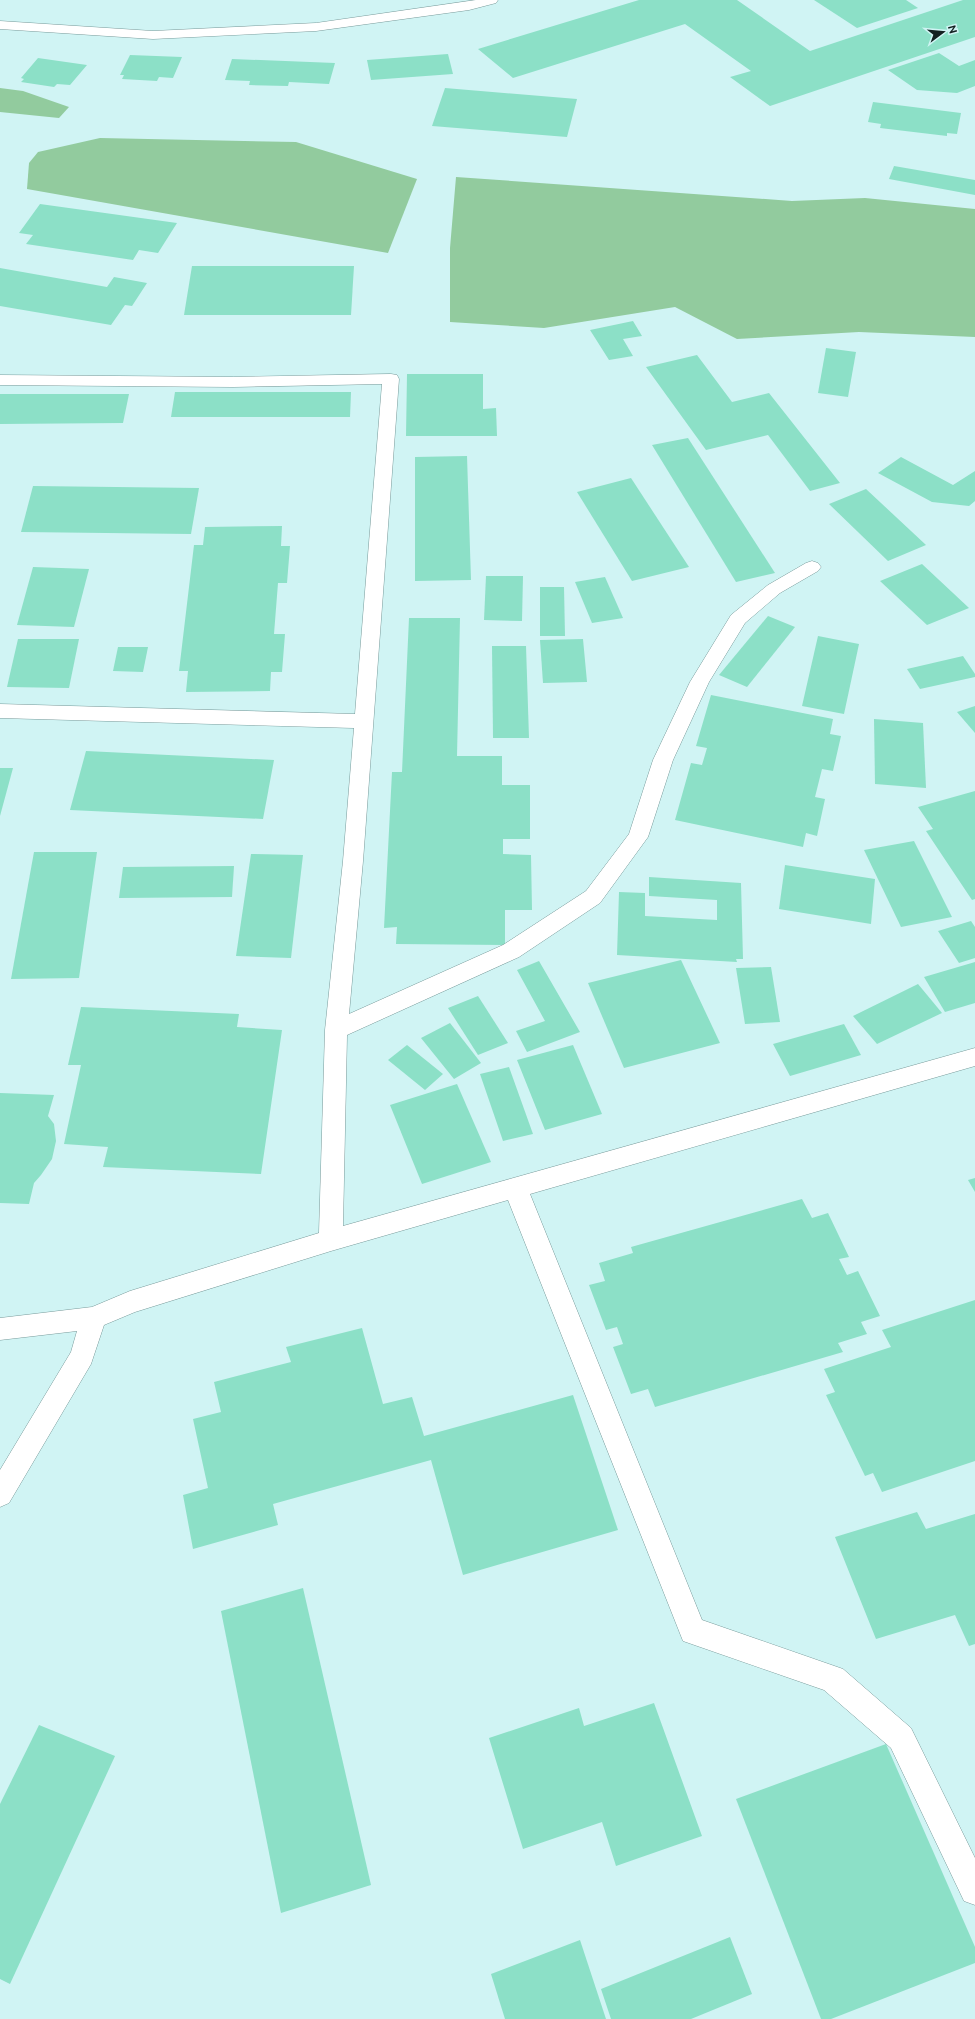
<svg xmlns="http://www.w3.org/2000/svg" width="975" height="2019" font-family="Ubuntu,sans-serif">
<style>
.green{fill:#92cb9e}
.building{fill:#8ce0c7}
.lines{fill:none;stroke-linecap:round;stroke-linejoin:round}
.minor-casing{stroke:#799b9b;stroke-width:1}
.minor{fill:#fff;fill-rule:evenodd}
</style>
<rect width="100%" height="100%" fill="#d0f4f4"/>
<g class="green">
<polygon points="0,88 23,91 69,107 59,118 0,112"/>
<polygon points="100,138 296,142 417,179 388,253 27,189 29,163 38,152"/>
<polygon points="456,177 792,201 865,198 975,209 975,337 859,332 737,339 675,307 544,328 450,322 450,248"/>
</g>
<g class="building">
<polygon points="639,0 737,0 810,51 963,0 975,0 975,37 770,106 730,77 751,71 685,24 513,78 478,49"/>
<polygon points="814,0 906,0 918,8 857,28"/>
<polygon points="939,53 959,66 975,60 975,86 957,93 917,90 888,70"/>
<polygon points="448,54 453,74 371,80 367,60"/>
<polygon points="130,55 182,57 173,78 159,77 157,81 122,79 124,75 120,75"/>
<polygon points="38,58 87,65 70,85 57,84 54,87 21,82 24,79 21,78"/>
<polygon points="232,59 335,63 329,84 289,82 288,86 249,85 250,81 225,80"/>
<polygon points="445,88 577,99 567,137 432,126"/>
<polygon points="873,102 961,113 957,134 947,133 947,136 880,128 881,124 868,122"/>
<polygon points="894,166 975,180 975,195 889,179"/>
<polygon points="40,204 177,223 158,253 139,250 133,260 26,244 33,235 19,233"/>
<polygon points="192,266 354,266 351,315 184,315"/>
<polygon points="0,268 107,287 114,277 147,283 132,306 125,305 111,325 0,306"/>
<polygon points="633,321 642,336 623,339 633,356 609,360 590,330"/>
<polygon points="826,348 856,352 848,397 818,393"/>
<polygon points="697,355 732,402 769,393 840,483 810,491 768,435 706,450 646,367"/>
<polygon points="407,374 483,374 483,409 496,408 497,436 406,436"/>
<polygon points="175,392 351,392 350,417 171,417"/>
<polygon points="0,394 129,394 123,423 0,424"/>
<polygon points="688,438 775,573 736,582 652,445"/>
<polygon points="467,456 471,580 415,581 415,457"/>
<polygon points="901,457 953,485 975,471 975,501 969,506 932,502 878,473"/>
<polygon points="631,478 689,567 632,581 577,492"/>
<polygon points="33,486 199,488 191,534 21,532"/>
<polygon points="866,489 926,545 888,561 829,504"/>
<polygon points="282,526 281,546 290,546 287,583 278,583 274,634 285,634 282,672 271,672 270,691 186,692 188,671 179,671 194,545 203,545 205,527"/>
<polygon points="922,564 969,608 927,625 880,581"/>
<polygon points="33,567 89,569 74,627 17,625"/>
<polygon points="486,576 523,576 522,621 484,620"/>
<polygon points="605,577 623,618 592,623 575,582"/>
<polygon points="540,587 564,587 565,636 540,636"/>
<polygon points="768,616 795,627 747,687 719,675"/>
<polygon points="409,618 460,618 457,756 502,756 502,785 530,785 530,839 503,839 503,854 531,855 532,910 505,910 505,945 396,944 397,927 384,928 392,772 402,772"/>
<polygon points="818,636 859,644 844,714 802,706"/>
<polygon points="18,639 79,639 69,688 7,687"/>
<polygon points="583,639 587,682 543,683 540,640"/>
<polygon points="492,646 526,646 529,738 493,738"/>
<polygon points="118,647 148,647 143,672 113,671"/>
<polygon points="963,656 975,674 975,677 920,689 907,669"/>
<polygon points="711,695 833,719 830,734 841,736 833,771 822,769 815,797 825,799 817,836 806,833 803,847 675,820 691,763 702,765 707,748 696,746"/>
<polygon points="975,706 975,733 957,712"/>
<polygon points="874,719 923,723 926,788 875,784"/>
<polygon points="86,751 274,760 263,819 70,810"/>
<polygon points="0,768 13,768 0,816"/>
<polygon points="975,791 975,899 972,900 926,831 933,829 918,807"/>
<polygon points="914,841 952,917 901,927 864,850"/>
<polygon points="34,852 97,852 79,978 11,979"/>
<polygon points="251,854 303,855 291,958 236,956"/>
<polygon points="785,865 875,879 871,924 779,909"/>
<polygon points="234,866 232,897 119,898 123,867"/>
<polygon points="649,877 741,883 743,959 736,959 737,962 617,955 619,892 645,893 645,916 717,920 717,900 649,896"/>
<polygon points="971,921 975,927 975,958 959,963 938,931"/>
<polygon points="681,960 720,1043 624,1068 588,983"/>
<polygon points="539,961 580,1032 527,1052 516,1031 545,1021 517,970"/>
<polygon points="975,962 975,1003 945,1012 924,977"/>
<polygon points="771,967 780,1022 745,1024 736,968"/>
<polygon points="918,984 942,1013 877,1044 853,1016"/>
<polygon points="478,996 508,1043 478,1055 448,1008"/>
<polygon points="81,1007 239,1014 237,1027 282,1030 261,1174 103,1167 108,1147 64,1144 81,1065 68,1065"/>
<polygon points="450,1023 481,1063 454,1079 421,1038"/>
<polygon points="844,1024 861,1055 790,1076 773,1044"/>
<polygon points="407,1045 443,1074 425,1090 388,1060"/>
<polygon points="573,1045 602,1114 545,1130 517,1060"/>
<polygon points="509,1067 533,1134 503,1141 480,1074"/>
<polygon points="457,1084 491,1162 422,1184 390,1105"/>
<polygon points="0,1093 54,1095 48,1116 54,1124 56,1141 52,1159 41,1175 34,1183 29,1204 0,1203"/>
<polygon points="975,1178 975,1192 968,1180"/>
<polygon points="802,1199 812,1218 828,1213 849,1257 839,1259 847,1275 858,1271 880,1316 861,1322 867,1334 838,1343 843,1352 655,1407 648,1389 631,1394 613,1347 623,1344 617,1327 606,1330 589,1285 605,1281 599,1263 633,1253 631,1247"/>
<polygon points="975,1300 975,1461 882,1492 873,1473 865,1476 826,1395 835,1392 824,1369 891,1347 882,1330"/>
<polygon points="362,1328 383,1404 412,1397 424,1436 573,1395 618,1530 463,1575 431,1460 273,1504 278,1525 193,1549 183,1495 208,1488 193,1419 221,1412 214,1382 291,1362 286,1347"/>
<polygon points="917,1512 926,1529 975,1514 975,1644 969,1646 955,1615 876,1639 835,1537"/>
<polygon points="303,1588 371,1885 281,1913 221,1611"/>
<polygon points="654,1703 702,1836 616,1866 602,1822 523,1849 489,1738 579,1708 584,1726"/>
<polygon points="39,1725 115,1756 10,1984 0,1979 0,1804"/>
<polygon points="886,1744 975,1947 975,1963 831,2019 821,2019 736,1799"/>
<polygon points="730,1937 752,1994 691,2019 611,2019 601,1989"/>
<polygon points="580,1940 606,2019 505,2019 491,1974"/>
</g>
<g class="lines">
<defs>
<g id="minor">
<polygon points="476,0 498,0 496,3 469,10 316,31 153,39 0,29 0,21 153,31 316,23"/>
<polygon points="391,374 397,375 399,379 363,861 349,1014 503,945 586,891 629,834 653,760 690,682 731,615 768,585 806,563 812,561 818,563 821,567 818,571 780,593 745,623 709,682 673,760 648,837 600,903 519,957 347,1035 343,1226 975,1048 975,1066 530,1194 702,1620 843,1669 911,1728 975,1858 975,1905 964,1901 891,1748 824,1690 683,1641 508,1200 331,1251 135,1312 104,1325 91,1364 9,1503 0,1507 0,1470 71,1352 77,1331 0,1340 0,1318 92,1307 130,1291 319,1233 325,1030 343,861 354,728 0,718 0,704 355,714 382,384 233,387 0,385 0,375 233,377"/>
</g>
</defs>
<use href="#minor" class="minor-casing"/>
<use href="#minor" class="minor"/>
</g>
<g transform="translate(943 32) rotate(74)" stroke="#d0f4f4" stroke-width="3" paint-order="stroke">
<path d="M0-3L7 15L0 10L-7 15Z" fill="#132020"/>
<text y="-6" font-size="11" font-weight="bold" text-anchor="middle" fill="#132020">N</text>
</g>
</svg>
